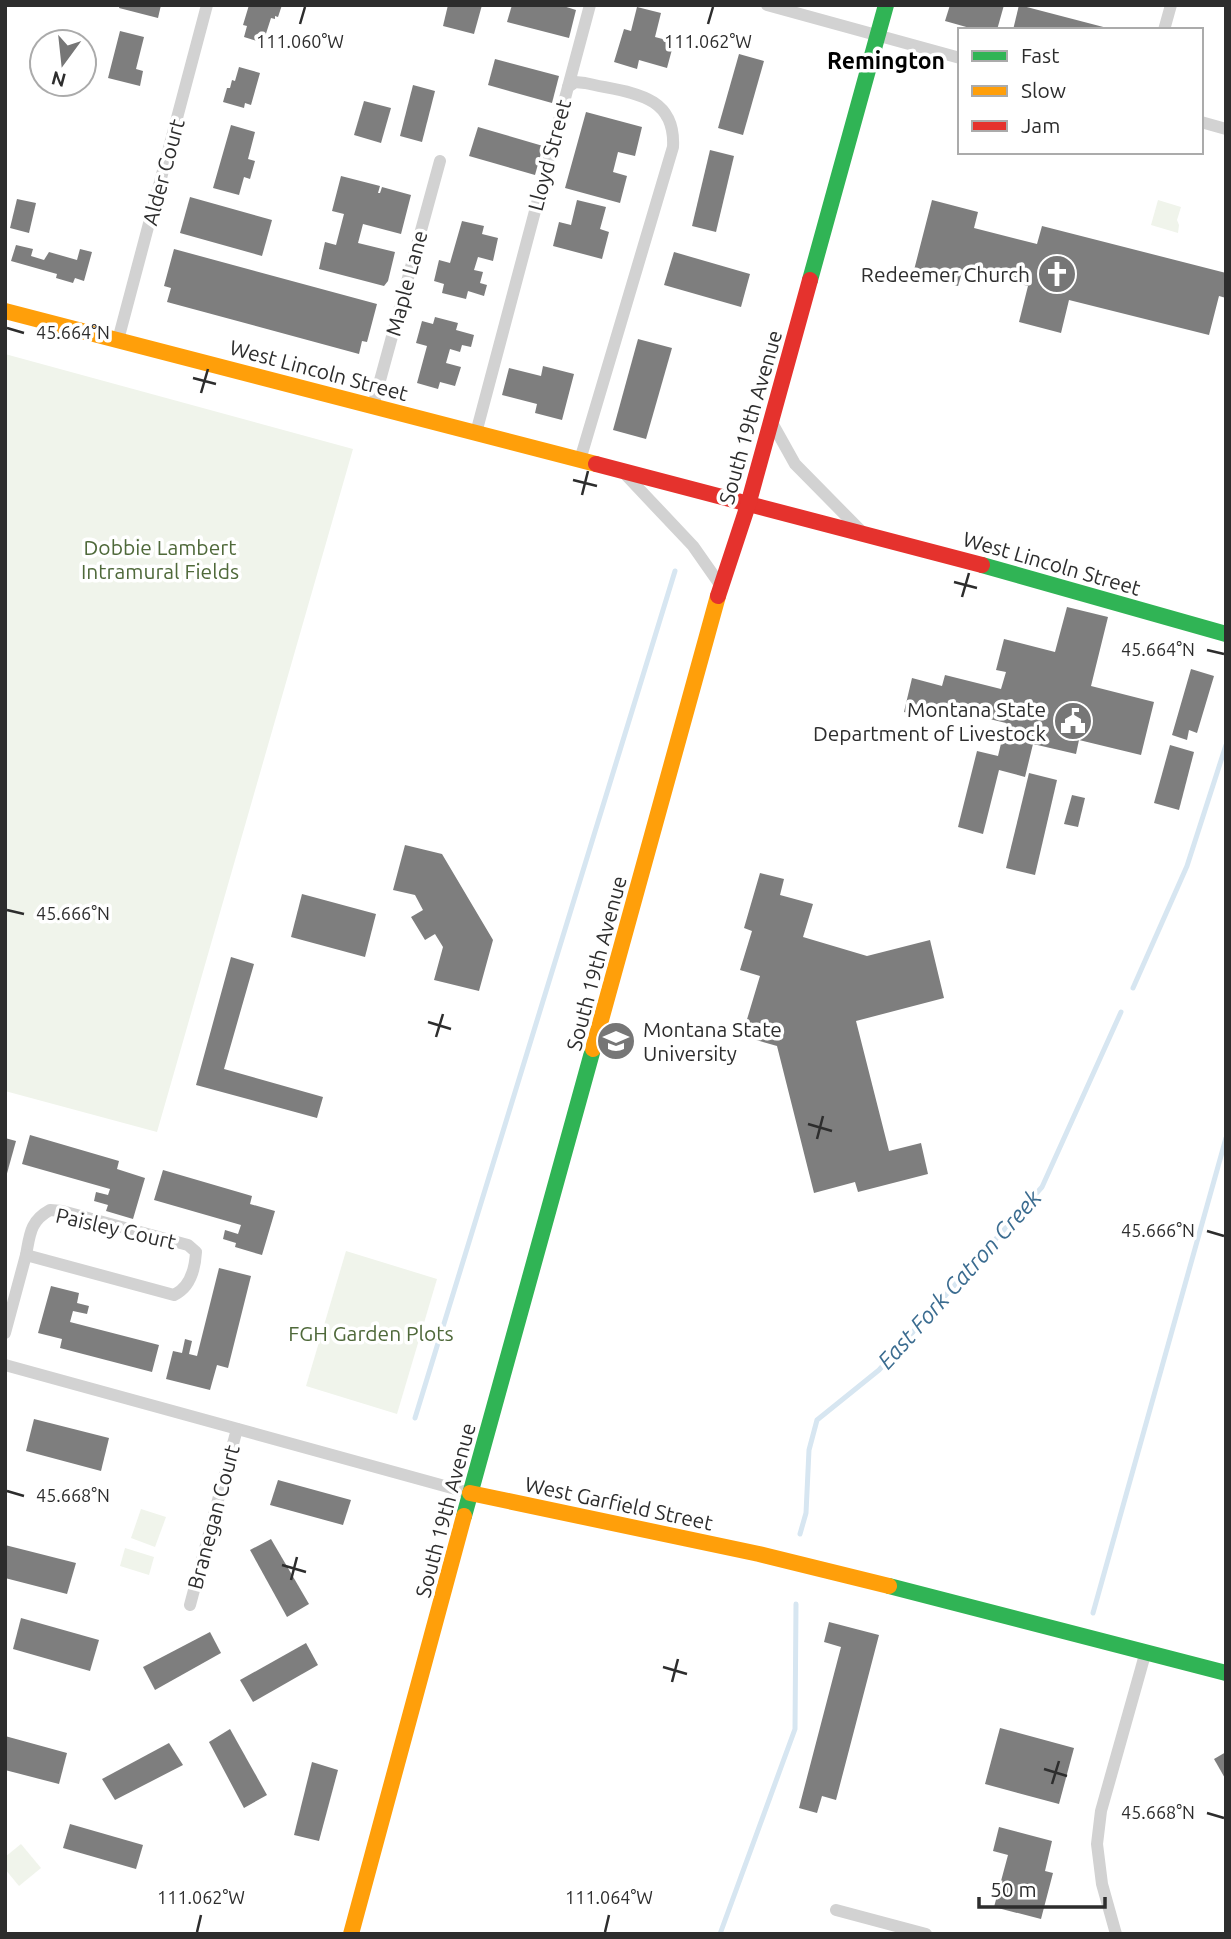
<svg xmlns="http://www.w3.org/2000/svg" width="1231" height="1939" font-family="Ubuntu,sans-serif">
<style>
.green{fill:#f0f4eb}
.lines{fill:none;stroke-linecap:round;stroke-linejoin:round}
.stream{stroke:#d7e6f1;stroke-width:5}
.building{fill:#7e7e7e}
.street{stroke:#d2d2d2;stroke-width:12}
.fast{stroke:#30b455;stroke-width:16}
.slow{stroke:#ff9f0a;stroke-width:16}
.jam{stroke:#e5322d;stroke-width:16}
.ticks{fill:none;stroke:#2d2d2d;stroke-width:2.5}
.labels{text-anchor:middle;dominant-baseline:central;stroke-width:7;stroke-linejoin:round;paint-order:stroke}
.street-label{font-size:21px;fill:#2d2d2d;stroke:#fff}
.poi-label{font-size:21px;fill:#2d2d2d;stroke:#fff;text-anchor:end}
.park-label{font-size:21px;fill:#4f693a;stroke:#fff}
.neighbourhood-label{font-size:23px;font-weight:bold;fill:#000;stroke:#fff}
.water-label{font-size:23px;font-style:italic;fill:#3b6c90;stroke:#fff}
.ticks-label{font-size:18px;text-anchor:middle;fill:#2d2d2d;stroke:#fff;stroke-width:7;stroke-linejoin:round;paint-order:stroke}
</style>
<rect width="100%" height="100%" fill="#fff"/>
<g class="green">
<polygon points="1158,200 1181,207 1177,220 1179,225 1178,233 1151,225"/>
<polygon points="5,354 353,449 157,1132 5,1091"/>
<polygon points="346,1251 437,1279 397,1414 306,1386"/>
<polygon points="141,1509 166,1517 155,1547 131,1538"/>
<polygon points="125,1548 154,1557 149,1575 120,1566"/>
<polygon points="21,1844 41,1868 19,1886 5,1869 5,1857"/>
</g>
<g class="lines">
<g class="stream">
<polyline points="1133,988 1187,866 1226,745"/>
<polyline points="415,1418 675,571"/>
<polyline points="800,1534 806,1513 809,1450 817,1420 879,1370 1042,1187 1121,1012"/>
<polyline points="1093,1613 1226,1138"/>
<polyline points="720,1934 795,1729 796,1604"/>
</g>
</g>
<g class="building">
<polygon points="120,5 161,5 158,18 119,8"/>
<polygon points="249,5 282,5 278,17 275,16 275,19 271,18 263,43 244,37 247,26 243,25"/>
<polygon points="448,5 482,5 474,34 443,26"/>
<polygon points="512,5 560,5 576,10 569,38 507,22"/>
<polygon points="950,5 1004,5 997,30 977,30 945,21"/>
<polygon points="1019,5 1111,29 1111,30 1013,30"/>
<polygon points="637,7 661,13 655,37 674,42 667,68 639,60 637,69 614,62 624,29 631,31"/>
<polygon points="120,31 144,37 136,69 143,71 140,86 108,78"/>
<polygon points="739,54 764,61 743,135 718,128"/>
<polygon points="495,59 559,76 552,103 488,85"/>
<polygon points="239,67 260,73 251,105 245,103 244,108 223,102 227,88 230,88 232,80 235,81"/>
<polygon points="413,85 435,91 422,142 400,136"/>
<polygon points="364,101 391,108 381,143 354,135"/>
<polygon points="586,112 642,127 635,156 618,152 613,172 627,176 620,203 565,188"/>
<polygon points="231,125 255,132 248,159 255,161 250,179 244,177 239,195 213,188"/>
<polygon points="478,127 543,146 535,175 469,156"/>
<polygon points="710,150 734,156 716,232 692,226"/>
<polygon points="341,176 380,186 378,193 380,193 382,187 411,195 401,234 363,224 358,243 395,252 388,281 384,286 319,269 325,242 336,245 344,214 332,211"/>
<polygon points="190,197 272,220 262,256 180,233"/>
<polygon points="17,199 36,203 29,233 10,228"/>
<polygon points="577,200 606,207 600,229 609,232 602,259 553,246 559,222 571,225"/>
<polygon points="932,200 978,212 974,228 1037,244 1042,226 1226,273 1226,298 1219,296 1209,335 1069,300 1061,333 1019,322 1028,286 963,269 958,286 913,274"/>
<polygon points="462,221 484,226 482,234 498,238 493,261 478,257 474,270 483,272 480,283 487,285 484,296 468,291 466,299 442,293 444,284 434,281 439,260 450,263"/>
<polygon points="16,245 33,249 31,256 44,260 49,252 77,260 80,249 92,252 84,281 75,278 73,283 56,278 57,274 11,261"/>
<polygon points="174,249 377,304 367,342 362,341 359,354 167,302 171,288 164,286"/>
<polygon points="674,252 750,274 741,307 664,285"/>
<polygon points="435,317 458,323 456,330 474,335 471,347 462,345 460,352 450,349 446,363 461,367 455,386 440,382 438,389 417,383 427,346 416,343 422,321 433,324"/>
<polygon points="638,339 672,348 646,439 613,430"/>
<polygon points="543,366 574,374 562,420 535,413 537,404 502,395 509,368 541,376"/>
<polygon points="1067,607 1108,617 1091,686 1154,702 1141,755 1079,740 1076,754 1033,744 1025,777 999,770 983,834 958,827 977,751 998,756 1006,723 932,705 929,719 904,712 912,678 942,686 945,675 1001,689 1006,672 996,670 1004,639 1055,652"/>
<polygon points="1191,669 1214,676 1197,733 1189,730 1187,740 1172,735"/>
<polygon points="1170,745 1194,752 1179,810 1154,803"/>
<polygon points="1029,773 1057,780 1035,875 1006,868"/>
<polygon points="1072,795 1085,798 1078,827 1064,824"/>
<polygon points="405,845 442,854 493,940 479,991 434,980 443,947 435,934 425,940 411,917 423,910 415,895 393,890"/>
<polygon points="760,873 784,879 780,895 813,904 803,937 867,956 930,940 944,998 856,1021 889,1151 921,1143 928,1174 858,1192 855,1182 814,1193 777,1046 742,1036 760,976 740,970 752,931 744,928"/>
<polygon points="302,894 376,914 365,957 291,937"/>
<polygon points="231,957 254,964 224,1069 323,1097 317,1118 196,1085"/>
<polygon points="30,1135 119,1161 117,1169 145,1178 133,1219 106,1211 108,1205 94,1201 96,1192 108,1195 110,1189 22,1164"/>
<polygon points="5,1138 16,1141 6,1177 5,1177"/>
<polygon points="163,1170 252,1196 250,1204 275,1211 262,1255 235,1247 236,1243 223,1239 225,1230 238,1234 241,1225 154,1200"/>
<polygon points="219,1268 251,1276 228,1368 217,1365 210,1390 166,1379 173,1351 182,1353 185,1339 192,1341 189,1354 197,1356"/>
<polygon points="51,1286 79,1293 77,1303 89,1306 87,1314 73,1311 70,1322 159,1345 152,1372 60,1348 62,1339 38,1333"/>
<polygon points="34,1419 109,1438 101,1471 26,1451"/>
<polygon points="278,1480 351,1500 343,1525 270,1505"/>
<polygon points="271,1539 309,1604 287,1617 250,1550"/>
<polygon points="5,1545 76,1563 67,1594 5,1578"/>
<polygon points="21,1618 99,1640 90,1671 13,1649"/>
<polygon points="829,1622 879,1635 836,1800 822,1796 817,1813 799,1808 841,1647 824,1642"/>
<polygon points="210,1632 221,1653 155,1690 143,1667"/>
<polygon points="306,1643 318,1665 253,1702 240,1680"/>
<polygon points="1000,1728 1074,1748 1059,1804 985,1784"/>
<polygon points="230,1729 267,1795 244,1808 209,1742"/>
<polygon points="5,1736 67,1753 59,1784 5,1770"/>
<polygon points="169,1743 183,1765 115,1800 102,1779"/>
<polygon points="1226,1752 1226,1780 1214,1759"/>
<polygon points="312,1762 338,1770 319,1841 294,1835"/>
<polygon points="70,1824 143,1845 136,1869 63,1848"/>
<polygon points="999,1827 1052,1841 1045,1871 1053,1873 1041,1919 994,1907 1008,1855 993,1851"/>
</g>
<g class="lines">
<g class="street">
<polyline points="767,5 960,58"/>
<polyline points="1164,30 1171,5"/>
<polyline points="568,87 590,5"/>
<polyline points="1201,122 1226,129"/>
<polyline points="118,340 207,5"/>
<polyline points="373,406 440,161"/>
<polyline points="771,421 795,464 863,533"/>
<path d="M476 433 568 87 575 82 585 83C627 93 676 92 673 147L580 460"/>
<polyline points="625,474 693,546 721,586"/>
<path d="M50 1210 62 1211 188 1245 196 1252C195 1269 191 1287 174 1295L26 1255C30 1234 30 1221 50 1210Z"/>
<polyline points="5,1333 26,1255"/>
<polyline points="5,1365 470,1493"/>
<polyline points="190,1605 237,1429"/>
<polyline points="836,1910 926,1934"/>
<polyline points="1116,1934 1102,1884 1097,1844 1101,1811 1146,1651"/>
</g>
<g class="fast">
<polyline points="810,280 886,5"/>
<polyline points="982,565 1226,634"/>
<polyline points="464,1516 593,1049"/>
<polyline points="889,1586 1226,1673"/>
</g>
<g class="slow">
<polyline points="5,311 596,464"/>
<polyline points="593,1049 718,596"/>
<polyline points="470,1493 759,1554 889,1586"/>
<polyline points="351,1934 464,1516"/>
</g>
<g class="jam">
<polyline points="596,464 982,565"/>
<polyline points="718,596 748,505 810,280"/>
</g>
</g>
<path class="ticks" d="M300 24 305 7M708 24 713 7M7 328 24 333M193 378 216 384M201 393 208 369M573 480 597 486M582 495 588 471M954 582 977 588M962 597 969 573M1207 650 1224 654M7 910 24 914M428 1022 451 1029M436 1037 443 1014M808 1124 832 1131M817 1139 823 1116M1207 1231 1224 1236M7 1491 24 1496M282 1565 306 1572M291 1580 297 1557M663 1667 687 1674M672 1682 678 1659M1044 1769 1067 1776M1052 1784 1059 1761M1207 1813 1224 1818M197 1932 201 1915M605 1932 609 1915"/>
<defs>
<symbol id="church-disc" viewBox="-11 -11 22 22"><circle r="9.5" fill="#767676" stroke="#fff"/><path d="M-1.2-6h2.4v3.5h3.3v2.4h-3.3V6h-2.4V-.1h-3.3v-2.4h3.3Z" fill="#fff"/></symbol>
<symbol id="civic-disc" viewBox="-11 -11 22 22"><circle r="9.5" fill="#767676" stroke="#fff"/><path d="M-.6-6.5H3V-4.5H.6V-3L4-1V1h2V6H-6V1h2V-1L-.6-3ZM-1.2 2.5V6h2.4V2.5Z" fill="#fff"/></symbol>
<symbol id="university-disc" viewBox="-11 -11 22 22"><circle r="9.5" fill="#767676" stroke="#fff"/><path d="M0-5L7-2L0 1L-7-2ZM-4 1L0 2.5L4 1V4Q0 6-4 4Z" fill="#fff"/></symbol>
</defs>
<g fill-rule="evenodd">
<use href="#church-disc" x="1035" y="252" width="44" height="44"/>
<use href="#civic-disc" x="1051" y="699" width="44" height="44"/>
<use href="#university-disc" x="594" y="1019" width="44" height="44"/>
</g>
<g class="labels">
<g class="street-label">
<text transform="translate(549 155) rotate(-75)">Lloyd Street</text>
<text transform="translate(163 172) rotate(-75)">Alder Court</text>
<text transform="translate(406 283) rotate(-75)">Maple Lane</text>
<text transform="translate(319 370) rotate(15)">West Lincoln Street</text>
<text transform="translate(750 417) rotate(-74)">South 19th Avenue</text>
<text transform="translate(1052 563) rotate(16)">West Lincoln Street</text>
<text transform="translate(596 963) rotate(-75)">South 19th Avenue</text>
<text transform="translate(116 1228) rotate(13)">Paisley Court</text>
<text transform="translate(619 1503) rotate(12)">West Garfield Street</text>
<text transform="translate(445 1510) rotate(-75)">South 19th Avenue</text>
<text transform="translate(213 1517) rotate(-75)">Branegan Court</text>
</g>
<g class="poi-label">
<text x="1030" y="274">Redeemer Church</text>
<text x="1046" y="709">Montana State<tspan x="1046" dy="24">Department of Livestock</tspan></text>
<text x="643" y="1029" text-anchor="start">Montana State<tspan x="643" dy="24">University</tspan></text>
</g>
<g class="park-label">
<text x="160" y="547">Dobbie Lambert<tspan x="160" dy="24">Intramural Fields</tspan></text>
<text x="371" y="1333">FGH Garden Plots</text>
</g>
<g class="neighbourhood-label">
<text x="886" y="60">Remington</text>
</g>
<g class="water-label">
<text transform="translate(959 1279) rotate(-48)">East Fork Catron Creek</text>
</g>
</g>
<g class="ticks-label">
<text x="300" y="48">111.060°W</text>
<text x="708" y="48">111.062°W</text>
<text x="73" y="339">45.664°N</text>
<text x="1158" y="656">45.664°N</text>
<text x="73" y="920">45.666°N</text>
<text x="1158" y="1237">45.666°N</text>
<text x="73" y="1502">45.668°N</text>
<text x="1158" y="1819">45.668°N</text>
<text x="201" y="1904">111.062°W</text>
<text x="609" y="1904">111.064°W</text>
</g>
<rect width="1231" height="1939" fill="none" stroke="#2d2d2d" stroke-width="14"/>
<rect x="958" y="28" width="245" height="126" fill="#ffffff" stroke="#ababab" stroke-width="2"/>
<rect x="972" y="51" width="35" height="10" fill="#30b455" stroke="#ababab" stroke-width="2"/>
<text x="1021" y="63" font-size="21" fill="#2d2d2d">Fast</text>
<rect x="972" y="86" width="35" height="10" fill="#ff9f0a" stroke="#ababab" stroke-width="2"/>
<text x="1021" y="98" font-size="21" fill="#2d2d2d">Slow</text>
<rect x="972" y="121" width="35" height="10" fill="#e5322d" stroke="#ababab" stroke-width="2"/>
<text x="1021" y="133" font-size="21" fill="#2d2d2d">Jam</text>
<g transform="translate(63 63) rotate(195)"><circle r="33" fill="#ffffff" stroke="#ababab" stroke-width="2"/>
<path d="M0-5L12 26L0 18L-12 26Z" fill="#767676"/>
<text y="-10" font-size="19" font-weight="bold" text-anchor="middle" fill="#2d2d2d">N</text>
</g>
<path d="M979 1897v10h126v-10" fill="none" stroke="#2d2d2d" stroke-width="3.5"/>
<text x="990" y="1897" font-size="21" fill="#2d2d2d" stroke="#ffffff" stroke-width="5" paint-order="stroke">50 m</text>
</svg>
